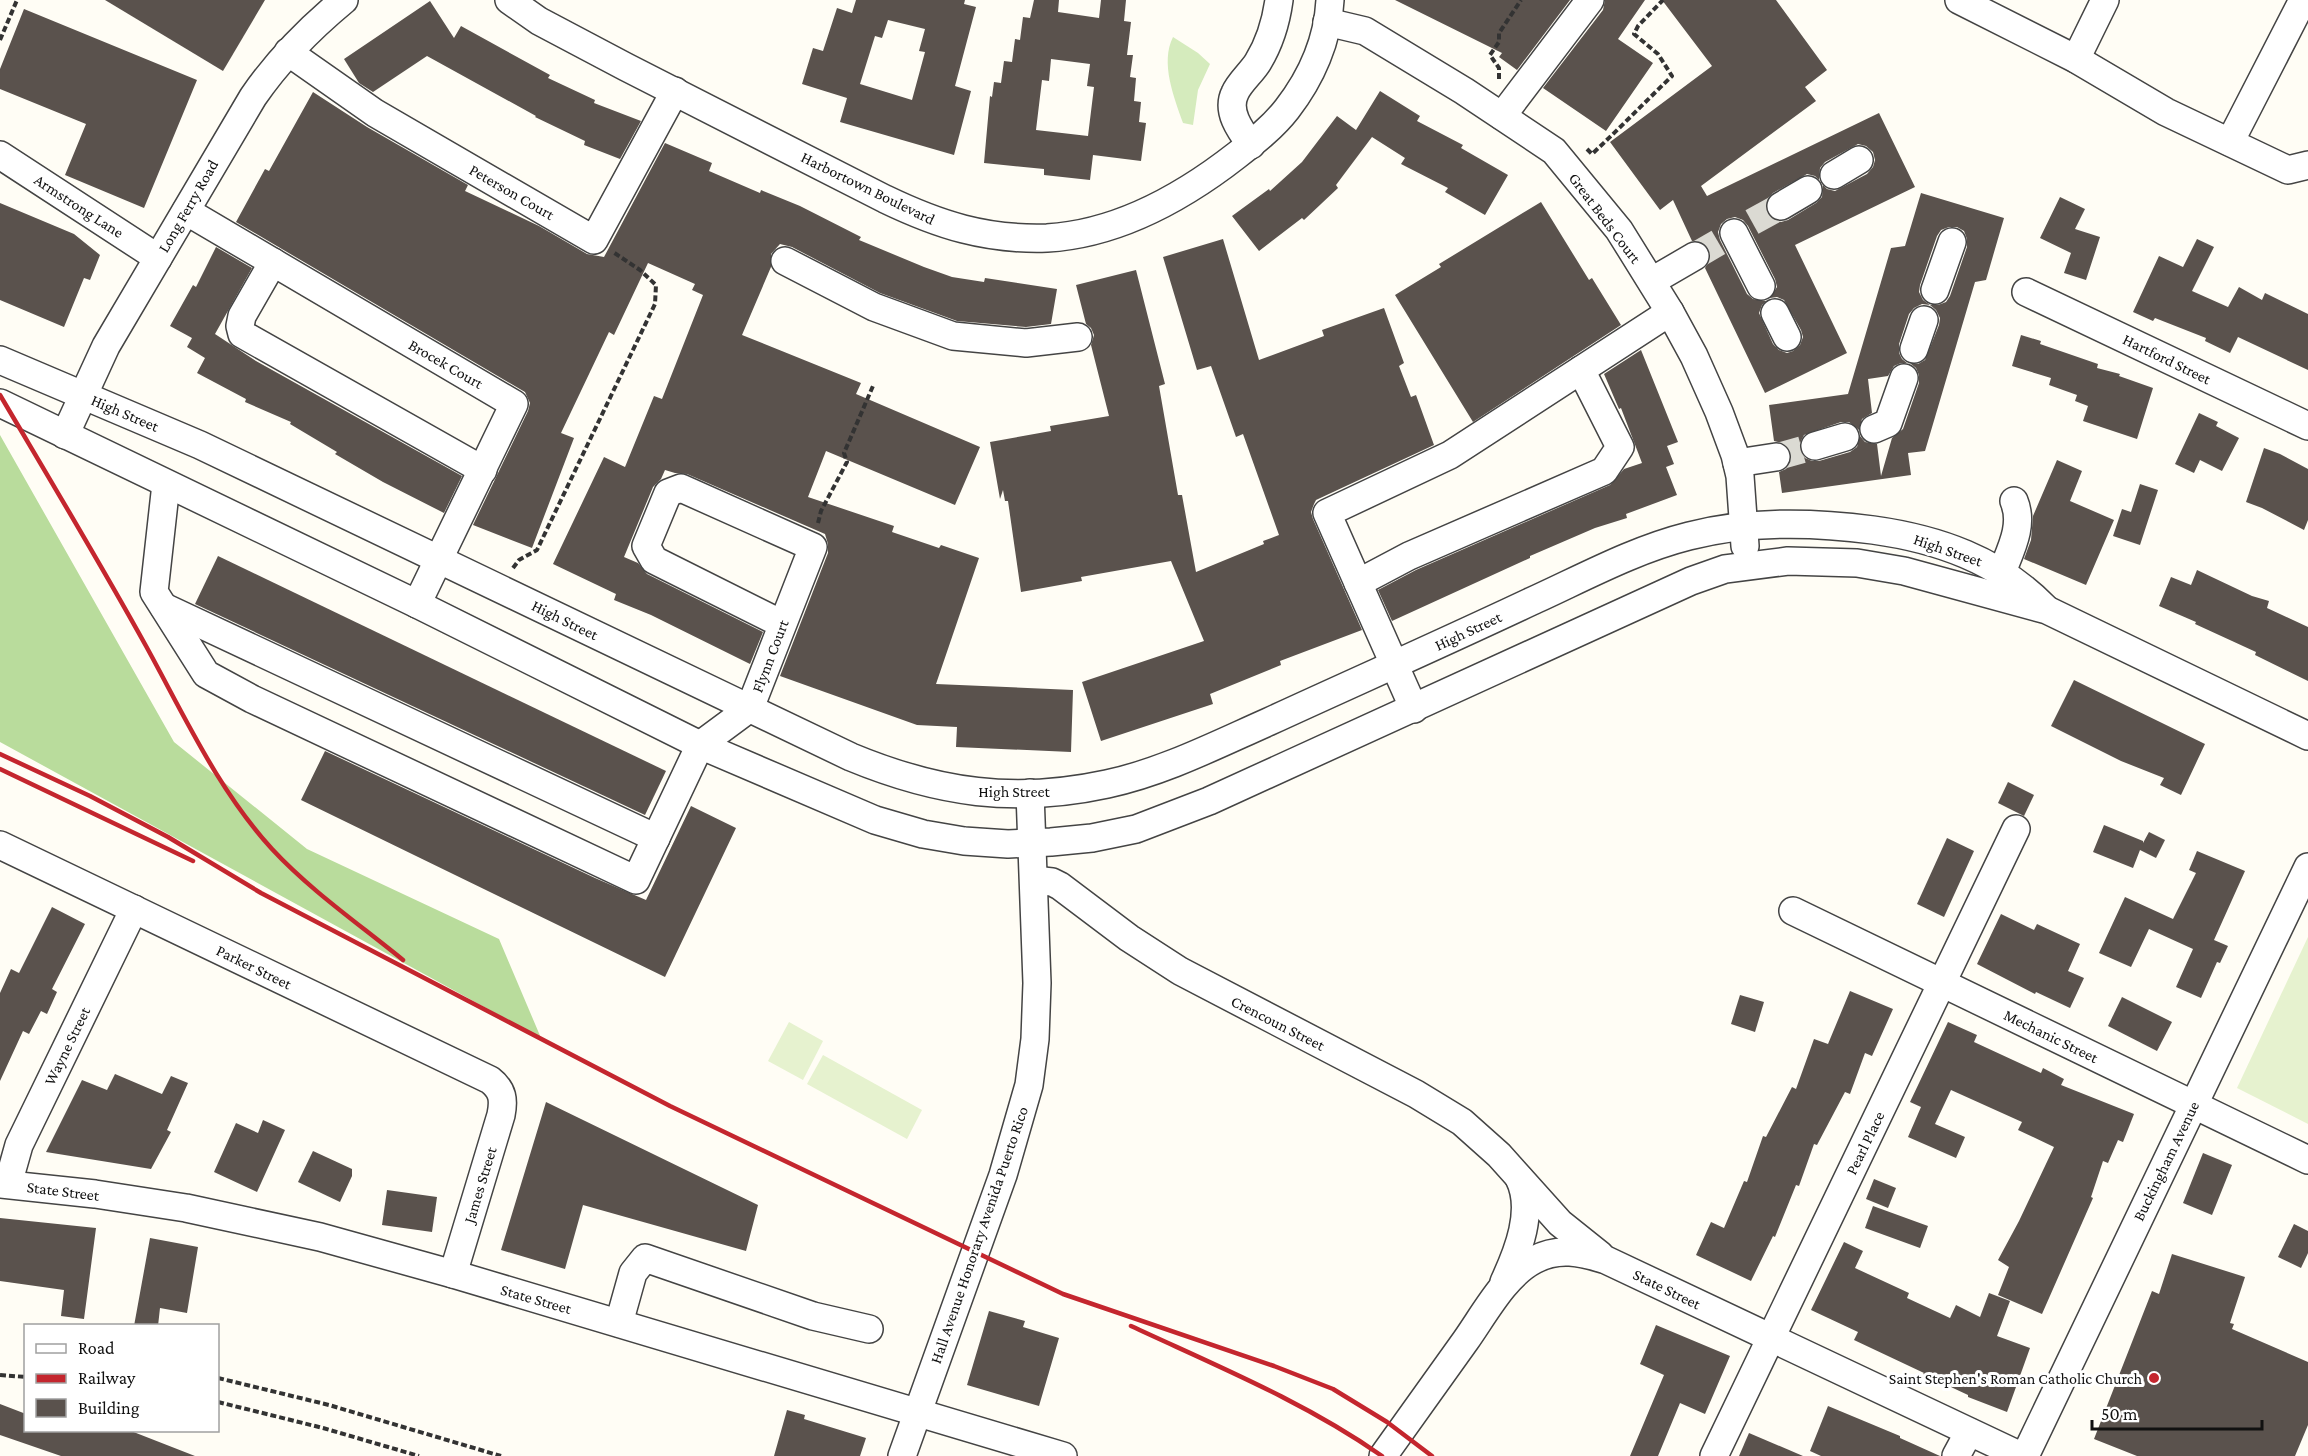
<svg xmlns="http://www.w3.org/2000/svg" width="2308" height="1456" font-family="'Crimson Pro',serif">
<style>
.green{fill:#d5ebbd}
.forest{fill:#b9dc9c}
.pitch{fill:#e6f2cf}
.building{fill:#5a524d;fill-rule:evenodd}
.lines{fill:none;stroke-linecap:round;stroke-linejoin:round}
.minor-tunnel{stroke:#dbdad3;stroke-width:27;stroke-dasharray:27 14;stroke-linecap:butt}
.minor-casing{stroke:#444;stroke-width:30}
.path{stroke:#333;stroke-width:4;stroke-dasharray:6 3;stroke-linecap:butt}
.minor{stroke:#fff;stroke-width:27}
.rail{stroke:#c4262e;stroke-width:4.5}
.poi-dot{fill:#c4262e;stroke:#fff;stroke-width:2}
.labels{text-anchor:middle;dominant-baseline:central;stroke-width:6;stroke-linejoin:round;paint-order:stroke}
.street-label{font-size:16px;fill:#111;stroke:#fff}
.poi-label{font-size:16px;fill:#111;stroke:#fff;text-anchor:end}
</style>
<rect width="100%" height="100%" fill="#fffdf5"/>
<path class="green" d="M1173 37 1198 53 1210 64 1198 90 1193 125 1183 123C1174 97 1160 63 1173 37Z"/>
<polygon class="forest" points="0,435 174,742 307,849 499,939 541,1038 0,742"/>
<g class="pitch">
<polygon points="2308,937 2308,1124 2237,1088"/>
<polygon points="789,1022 823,1041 803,1080 768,1061"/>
<polygon points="823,1055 922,1110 907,1139 807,1084"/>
</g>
<g class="building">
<polygon points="105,0 265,0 223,71"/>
<path d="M856 0H965L964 4 976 7 955 86 971 91 954 155 840 122 847 98 802 84 813 48 823 51 837 8 852 13ZM888 20 925 29 919 51 925 52 912 100 860 84 875 36 882 38Z"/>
<path d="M1034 0H1059L1058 12 1099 18 1101 0H1126L1124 21 1131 22 1127 55H1133L1130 77 1136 78 1134 101 1141 102 1139 122 1146 123 1141 161 1093 155 1090 180 1044 175V169L984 163 990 96 992 97 994 82 1001 83 1004 61 1012 62 1015 39 1020 40 1023 17 1030 18ZM1051 59 1090 64 1087 86 1094 87 1088 136 1036 130 1042 80 1049 81Z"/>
<polygon points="1395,0 1570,0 1517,70 1499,57 1502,53"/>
<polygon points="1605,0 1645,0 1618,39 1653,63 1606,131 1543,88 1603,10"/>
<path d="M1662 0H1776L1827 70 1805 87 1816 101 1701 186 1707 196 1879 113 1915 187 1795 245 1847 353 1765 393 1705 268 1711 257 1708 248 1702 242 1692 241 1673 200 1660 210 1610 142 1712 66ZM1858 144 1866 146 1873 152 1875 160 1873 167 1867 174 1835 191 1827 189 1823 185 1822 197 1816 203 1788 220 1781 222 1773 219 1768 214 1765 206 1768 198 1773 193 1807 174 1815 176 1819 180 1820 168 1825 162ZM1735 217 1743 220 1748 226 1775 279 1777 287 1770 298 1777 297 1784 300 1801 330 1803 337 1800 345 1793 351 1787 353 1779 350 1773 344 1759 313 1762 305 1766 301 1753 299 1747 294 1720 240 1718 232 1721 224 1727 219Z"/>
<polygon points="430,1 454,38 461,26 550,75 548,78 595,100 594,103 641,121 620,159 584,145 585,141 535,117 536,116 427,56 373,92 359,83 344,59"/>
<polygon points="24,9 197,80 144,208 65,175 86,124 0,89 0,69"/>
<polygon points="1380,91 1420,116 1417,121 1463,145 1461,148 1508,175 1485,215 1445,192 1448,188 1401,164 1405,158 1372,137 1336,185 1338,188 1304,220 1302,218 1259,251 1232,216 1269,189 1270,191 1302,162 1337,116 1356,130"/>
<polygon points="313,92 367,127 468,185 465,191 539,226 587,254 604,257 665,143 712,163 709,171 760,193 761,190 800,206 861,237 859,240 924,267 952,277 984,282 985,278 1057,289 1051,324 1026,327 957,321 880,293 792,247 780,244 771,254 771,267 742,335 861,383 856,394 980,447 955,505 826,451 808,497 894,526 892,532 939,548 941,545 979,558 936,684 1073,690 1071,752 956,747 957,727 917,725 780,676 828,553 828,544 825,534 687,474 675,473 665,470 661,479 653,487 624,557 638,563 647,574 763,632 750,664 651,615 614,600 616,594 553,564 604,457 625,467 654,396 662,399 703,295 692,290 695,284 648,263 614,335 609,332 561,433 574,438 532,548 473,525 528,411 530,403 525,392 236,222 265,169 269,171"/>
<path d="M1921 193 2004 218 1986 280 1975 282 1925 451 1908 453 1911 475 1782 493 1779 472 1786 469 1790 463 1792 455 1788 447 1782 443 1774 441 1769 405 1848 394 1891 248 1905 246ZM1949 227H1957L1964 231 1967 239V247L1950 296 1946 302 1938 305H1930L1923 300 1919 292 1920 285 1937 236 1941 230ZM1922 304 1930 305 1936 310 1940 318 1939 325 1925 360 1918 364H1911L1916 368 1919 375V383L1903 429 1892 438 1881 476 1877 444 1865 442 1860 436 1857 447 1850 452 1819 461H1812L1805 458 1800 451V443L1804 435 1841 422H1849L1859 430 1862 419 1872 413 1868 379 1888 376 1894 366 1901 363H1907L1902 359 1899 353V344L1909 314 1914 308Z"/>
<polygon points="2060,197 2085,209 2075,229 2100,237 2086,280 2064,273 2071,253 2040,238"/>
<polygon points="1541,202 1589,280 1592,278 1621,325 1473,422 1395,295 1441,267 1439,264"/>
<polygon points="0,203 74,234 100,255 90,280 84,278 64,327 0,300"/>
<polygon points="1223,239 1259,360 1324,336 1322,330 1384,308 1404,363 1399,366 1411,397 1416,395 1434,445 1316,500 1314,504 1311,512 1313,519 1362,630 1280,661 1281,665 1210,694 1213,704 1101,741 1082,682 1204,641 1171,561 1081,577 1082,581 1021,592 1008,501 1005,501 1003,490 1000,499 990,442 1051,431 1050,426 1109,416 1091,345 1094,335 1091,328 1086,324 1076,285 1136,270 1165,384 1159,386 1178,495 1182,495 1196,572 1264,544 1263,541 1279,535 1243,434 1236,437 1211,366 1197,370 1163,257"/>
<polygon points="2197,239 2214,247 2192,291 2228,307 2239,287 2262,300 2265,293 2308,314 2308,370 2238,337 2230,353 2205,341 2206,338 2155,318 2153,321 2133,312 2159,256 2183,267"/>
<polygon points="216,247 252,268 215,334 256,361 462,476 444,513 383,482 335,454 337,452 290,424 291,422 245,402 246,399 197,373 205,358 187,347 192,338 170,326 193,285 196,287"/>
<polygon points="2021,335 2041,341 2040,344 2098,364 2097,368 2120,374 2119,376 2153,388 2137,439 2083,421 2088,406 2075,401 2077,395 2049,385 2051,378 2012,366"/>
<polygon points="1641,350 1678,442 1667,446 1674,464 1666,467 1677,495 1626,514 1627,518 1595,528 1530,556 1530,558 1392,621 1378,590 1416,570 1610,485 1624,469 1642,463 1621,408 1619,409 1604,374"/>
<polygon points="2199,413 2218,422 2216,426 2239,438 2222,471 2200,460 2194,473 2175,464"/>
<polygon points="2264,448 2280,454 2308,469 2308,520 2304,530 2262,508 2246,502"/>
<polygon points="2057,460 2082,471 2070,501 2114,520 2086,585 2024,559 2031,540 2033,516"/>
<polygon points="2140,484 2158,490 2140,545 2113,536 2122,509 2131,512"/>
<polygon points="218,556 666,771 645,815 195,604"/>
<polygon points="2197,570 2252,596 2269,601 2267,608 2308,627 2308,681 2255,655 2256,652 2195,624 2196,622 2159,606 2171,577 2191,585"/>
<polygon points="2074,680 2205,744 2181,795 2160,785 2164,778 2121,761 2051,726"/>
<polygon points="325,751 595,878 646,900 691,806 736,828 665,977 301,800"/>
<polygon points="2008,782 2034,795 2024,816 1998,803"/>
<polygon points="2104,825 2143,841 2143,843 2149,832 2165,840 2156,858 2140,850 2133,868 2093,852"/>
<polygon points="1947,838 1974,851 1944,917 1917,904"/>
<polygon points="2197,851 2245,871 2214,940 2228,946 2220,963 2217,962 2201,998 2176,987 2193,949 2149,929 2131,967 2099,953 2125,897 2173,919 2196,873 2189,870"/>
<polygon points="52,907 85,924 52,989 57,992 47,1014 41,1011 29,1034 23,1031 0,1081 0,993 11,969 19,973"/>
<polygon points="2001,914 2034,930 2037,924 2080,944 2068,971 2084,978 2070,1008 2036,992 2035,994 1977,964"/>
<polygon points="1850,991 1893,1009 1872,1056 1865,1053 1850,1094 1845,1092 1817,1145 1814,1144 1799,1186 1796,1185 1775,1237 1773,1236 1751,1281 1696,1255 1711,1222 1724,1228 1744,1181 1747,1182 1763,1136 1766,1137 1792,1087 1796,1089 1814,1039 1828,1044"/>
<polygon points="1740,995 1764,1002 1755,1032 1731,1024"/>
<polygon points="2122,997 2172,1022 2157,1051 2108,1026"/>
<polygon points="1948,1022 1977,1035 1974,1042 2041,1073 2043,1068 2064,1079 2061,1085 2134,1114 2123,1142 2118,1140 2108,1163 2103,1161 2091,1197 2093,1198 2042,1314 1998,1295 2009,1267 1998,1260 2019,1221 2054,1147 2018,1130 2022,1122 1951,1090 1935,1124 1965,1137 1956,1158 1908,1137 1921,1107 1910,1102"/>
<polygon points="115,1074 162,1094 171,1076 188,1083 167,1130 171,1132 151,1169 46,1152 82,1080 107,1090"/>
<polygon points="546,1102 758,1205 746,1251 583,1205 565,1269 501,1250"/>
<polygon points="263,1120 285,1130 257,1192 214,1172 236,1123 258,1133"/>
<polygon points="313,1151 352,1169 352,1176 340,1202 298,1182"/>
<polygon points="2203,1153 2232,1165 2212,1215 2183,1203"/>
<polygon points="1874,1179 1896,1188 1888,1208 1866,1199"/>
<polygon points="387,1190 437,1197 432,1232 382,1225"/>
<polygon points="1873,1206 1928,1226 1920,1248 1865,1228"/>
<polygon points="0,1218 96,1228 84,1319 61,1316 64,1290 0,1281"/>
<polygon points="2294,1224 2308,1231 2308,1253 2301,1268 2278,1257"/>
<polygon points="150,1238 198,1247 187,1313 160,1308 158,1326 134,1326"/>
<polygon points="1844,1242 1863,1251 1855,1268 1909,1293 1907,1298 1950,1318 1956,1305 1980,1317 1989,1293 2010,1301 1997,1336 2030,1348 2007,1412 1968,1397 1968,1395 1923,1374 1924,1373 1854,1340 1858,1332 1811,1310"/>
<polygon points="2172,1254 2245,1277 2230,1323 2234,1324 2232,1329 2308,1362 2308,1425 2295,1456 2137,1456 2094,1439 2152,1291 2159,1294"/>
<polygon points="989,1311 1025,1321 1023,1327 1059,1338 1039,1406 967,1385"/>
<polygon points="1656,1325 1730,1356 1705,1414 1680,1403 1658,1456 1630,1456 1664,1375 1640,1364"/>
<polygon points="0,1404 26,1414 26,1431 131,1431 195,1456 61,1456 0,1435"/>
<polygon points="1828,1406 1900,1436 1900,1438 1940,1456 1821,1456 1810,1451"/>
<polygon points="787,1410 805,1415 804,1419 866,1438 860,1456 774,1456"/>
<polygon points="1749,1433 1803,1456 1739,1456"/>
</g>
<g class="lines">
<g class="minor-tunnel">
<polyline points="1752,222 1781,206"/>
<polyline points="1695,256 1726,238"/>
<polyline points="1776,457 1815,446"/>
</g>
<defs>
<g id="minor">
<path d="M509 0 539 21 626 67 885 199C939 225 986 240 1047 238 1118 234 1182 198 1237 155 1255 141 1273 127 1287 109 1311 78 1328 40 1330 0"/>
<polyline points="1959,0 2076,59 2166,112 2288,170 2308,165"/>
<polyline points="1327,22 1365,31 1464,91 1554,151 1619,230 1670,312 1694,356 1719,412 1735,455 1740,476 1745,546"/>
<polyline points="288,52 375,113 594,240 675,91"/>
<polyline points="2076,59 2105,0"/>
<polyline points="1502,116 1590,0"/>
<polyline points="2230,142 2303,0"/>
<path d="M1251 145C1240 130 1226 111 1235 93 1239 83 1252 72 1258 62 1269 44 1276 22 1279 0"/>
<polyline points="0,155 158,258"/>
<polyline points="1834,175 1859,160"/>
<polyline points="1781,206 1808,190"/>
<polyline points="186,211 514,404 417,604"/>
<polyline points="1734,233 1761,286"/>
<polyline points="785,261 874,307 953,336 1026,343 1078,337"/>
<polyline points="273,262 242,316 240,326 242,334 483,470"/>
<polyline points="1652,281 1695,256"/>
<polyline points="1935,290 1952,242"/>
<polyline points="2026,292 2308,426"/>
<polyline points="1775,313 1787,337"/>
<polyline points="1914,349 1924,320"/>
<path d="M0 360 200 445 851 757C938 793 1015 804 1107 784 1163 772 1216 745 1268 722 1355 682 1443 643 1530 602 1581 579 1633 550 1689 536 1747 521 1813 522 1873 530 1938 539 1998 560 2044 607"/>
<polyline points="0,403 417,604 700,745 875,820 923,834 964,841 1008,844 1051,842 1092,838 1136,829 1209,801 1691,581 1725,569 1788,561 1857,563 1904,571 2047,610 2308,736"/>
<polyline points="1874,429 1888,423 1904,378"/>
<path d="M65 435 106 346 253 97C279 59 309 29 344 0"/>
<polyline points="1815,446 1845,437"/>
<polyline points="1737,463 1776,457"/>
<polyline points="166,484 154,592 206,674 252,699 636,880 700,745 750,708 813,547 681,488 668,493 646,546 654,560 782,624"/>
<path d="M2002 572C2011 549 2024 525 2014 501"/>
<polyline points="1358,583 1409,556 1604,471 1620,447 1581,370"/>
<polyline points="164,607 656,838"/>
<polyline points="1414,709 1327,513 1450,455 1670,312"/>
<path d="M0 845 490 1080C503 1090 504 1100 501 1115L453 1274"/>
<polyline points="1034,880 1052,882 1060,886 1129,938 1180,971 1416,1094 1462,1122 1499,1155 1560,1223 1600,1255"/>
<polyline points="1793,911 2308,1160"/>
<polyline points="0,1184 95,1194 186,1208 320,1237 453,1274 1063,1456"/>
<polyline points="8,1184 19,1145 134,909"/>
<path d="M1504 1282C1518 1252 1535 1210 1519 1178"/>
<polyline points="619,1323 633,1273 645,1258 813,1316 869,1329"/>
<polyline points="902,1456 1003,1175 1029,1085 1035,1039 1037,983 1030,793"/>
<path d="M1383 1456C1411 1417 1438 1379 1466 1340 1485 1313 1505 1275 1534 1260 1558 1247 1581 1252 1606 1260L2021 1456"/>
<polyline points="1714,1456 2016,829"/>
<polyline points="1956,1456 1969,1432"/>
<polyline points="2025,1456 2308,867"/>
</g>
</defs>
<use href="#minor" class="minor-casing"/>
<g class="path">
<polyline points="0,40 17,0"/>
<polyline points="1499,79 1499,68 1490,55 1499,42 1499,33 1521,0"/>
<path d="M1587 149 1592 154C1620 128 1645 102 1672 76L1658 54 1634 34 1638 26 1663 0"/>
<polyline points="818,523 821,511 847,462 844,453 873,386"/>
<polyline points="513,568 519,560 537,550 655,304 656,285 640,270 613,252"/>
<polyline points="0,1375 26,1377"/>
<polyline points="218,1378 329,1405 501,1456"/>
<polyline points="218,1402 323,1428 419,1456"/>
</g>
<use href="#minor" class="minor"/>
<g class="rail">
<path d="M0 395C49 478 99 561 146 646 184 715 218 790 272 849 311 891 359 924 403 960"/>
<polyline points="0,754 90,796 168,837 261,893 670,1106 1063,1294 1274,1366 1333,1389 1387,1422 1432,1456"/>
<polyline points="0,769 193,861"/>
<path d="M1131 1326C1217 1366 1305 1402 1382 1456"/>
</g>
</g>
<circle class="poi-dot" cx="2154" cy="1378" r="6"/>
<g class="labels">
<g class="street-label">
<text transform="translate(868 188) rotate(26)">Harbortown Boulevard</text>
<text transform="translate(512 192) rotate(30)">Peterson Court</text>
<text transform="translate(79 206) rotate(33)">Armstrong Lane</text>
<text transform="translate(188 206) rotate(-60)">Long Ferry Road</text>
<text transform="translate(1605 218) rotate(53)">Great Beds Court</text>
<text transform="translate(2167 359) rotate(26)">Hartford Street</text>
<text transform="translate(446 364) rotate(30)">Brocek Court</text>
<text transform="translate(125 413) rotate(23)">High Street</text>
<text transform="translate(1948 550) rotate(19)">High Street</text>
<text transform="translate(565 620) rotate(26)">High Street</text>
<text transform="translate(1468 631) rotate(-25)">High Street</text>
<text transform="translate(770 656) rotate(-69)">Flynn Court</text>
<text x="1014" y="791">High Street</text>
<text transform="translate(254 967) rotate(26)">Parker Street</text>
<text transform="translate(1278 1023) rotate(27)">Crencoun Street</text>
<text transform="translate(2051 1036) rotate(26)">Mechanic Street</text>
<text transform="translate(67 1046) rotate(-64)">Wayne Street</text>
<text transform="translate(1865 1143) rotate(-64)">Pearl Place</text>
<text transform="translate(2166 1161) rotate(-64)">Buckingham Avenue</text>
<text transform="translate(480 1185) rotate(-73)">James Street</text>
<text transform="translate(63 1191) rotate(7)">State Street</text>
<text transform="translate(979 1235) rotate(-71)">Hall Avenue Honorary Avenida Puerto Rico</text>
<text transform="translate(1667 1289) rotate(26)">State Street</text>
<text transform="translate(536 1299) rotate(16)">State Street</text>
</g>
<g class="poi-label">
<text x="2142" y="1378">Saint Stephen's Roman Catholic Church</text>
</g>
</g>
<rect x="24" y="1324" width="195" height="108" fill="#ffffff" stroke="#a0a0a0" stroke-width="1.5"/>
<rect x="36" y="1344" width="30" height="9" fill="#ffffff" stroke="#a0a0a0" stroke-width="1.5"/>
<text x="78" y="1354" font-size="18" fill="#111111">Road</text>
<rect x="36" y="1374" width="30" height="9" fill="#c4262e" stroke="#a0a0a0" stroke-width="1.5"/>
<text x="78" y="1384" font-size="18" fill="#111111">Railway</text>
<rect x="36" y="1399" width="30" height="18" fill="#5a524d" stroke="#a0a0a0" stroke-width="1.5"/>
<text x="78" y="1414" font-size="18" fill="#111111">Building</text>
<path d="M2092 1420v9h170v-9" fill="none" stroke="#111111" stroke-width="3"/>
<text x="2101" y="1420" font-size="18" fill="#111111" stroke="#ffffff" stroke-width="4.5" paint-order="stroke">50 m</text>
</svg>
